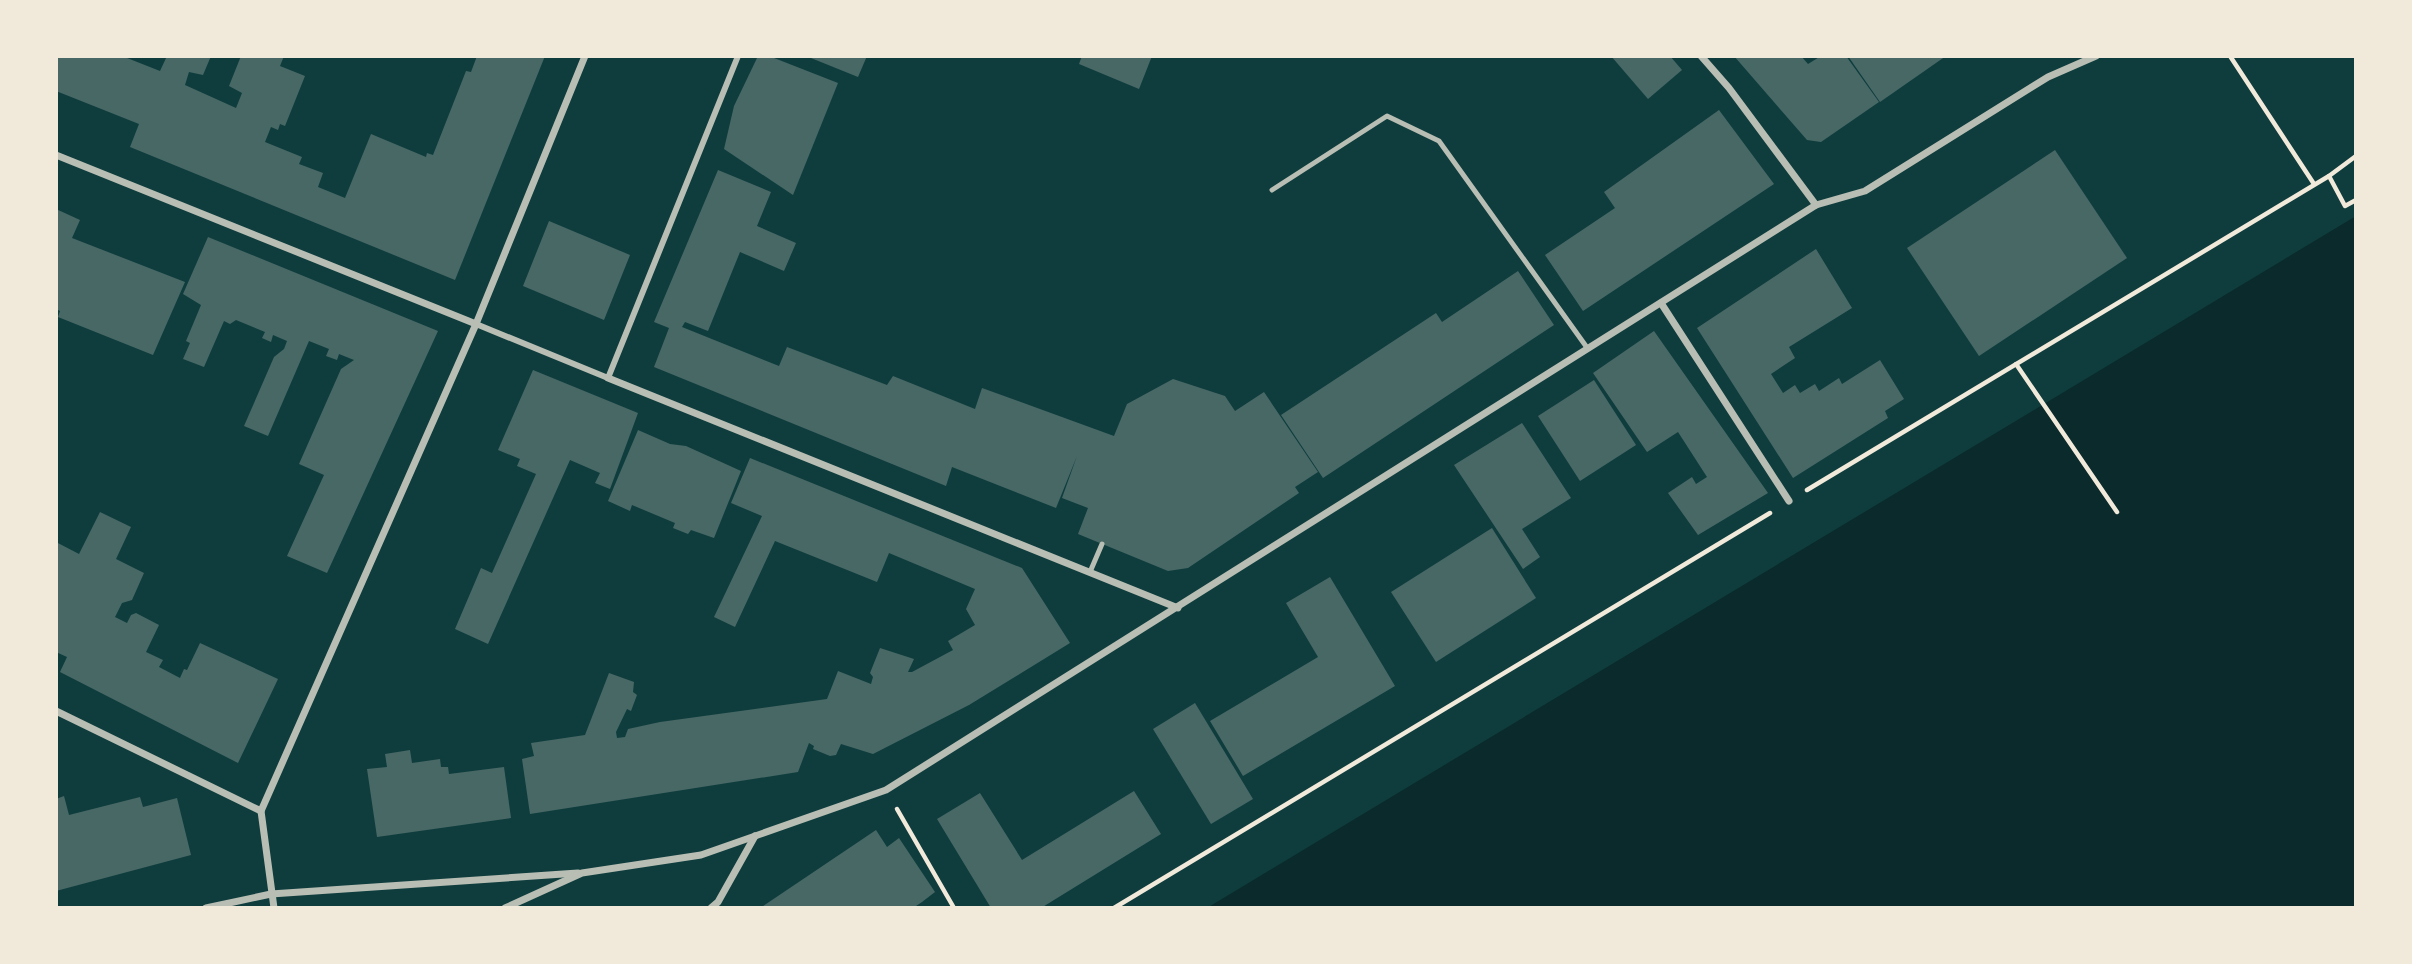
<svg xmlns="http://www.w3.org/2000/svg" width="2412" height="964" font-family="'Alegreya Sans',sans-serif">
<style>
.water{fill:#0a2a2b}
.building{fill:#486865}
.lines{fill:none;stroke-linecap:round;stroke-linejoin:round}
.path{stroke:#f1e9da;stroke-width:4.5}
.service{stroke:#b8beb3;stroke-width:5}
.pedestrian{stroke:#b8beb3;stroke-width:6}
.minor{stroke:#b8beb3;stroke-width:7}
</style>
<rect width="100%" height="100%" fill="#0f3d3e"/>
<polygon class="water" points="2356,216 2356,908 1207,908"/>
<g class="building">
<polygon points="56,56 122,56 160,71 167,56 211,56 203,75 189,72 185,85 236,108 242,93 229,86 241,56 284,56 280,66 305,76 285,126 280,124 278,130 271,127 265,142 302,157 299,164 323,173 318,187 345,198 371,134 426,157 427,153 433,155 466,71 471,72 477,56 545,56 455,280 130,147 139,124 56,91"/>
<polygon points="758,56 769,56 838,83 793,195 724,149 734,106"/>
<polygon points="806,56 867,56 858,77"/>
<polygon points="1082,56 1152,56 1139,89 1079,64"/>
<polygon points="1611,56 1670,56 1682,70 1648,99"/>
<polygon points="1734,56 1801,56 1808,64 1821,56 1846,56 1879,102 1821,142 1807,140"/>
<polygon points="1848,56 1946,56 1880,102"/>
<polygon points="1719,110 1774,184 1583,311 1545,255 1615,208 1604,192"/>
<polygon points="2055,150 2127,258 1979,356 1907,248"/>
<polygon points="718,170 771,192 757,226 796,243 784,271 740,252 708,331 685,322 682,327 779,366 787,347 887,385 893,376 975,409 982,388 1114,436 1127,404 1173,379 1225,396 1235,411 1264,392 1318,472 1295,487 1299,493 1188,568 1168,571 1078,534 1088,508 1062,498 1077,456 1056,508 952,467 946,486 654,367 669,328 654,322"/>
<polygon points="56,209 80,220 72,238 185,282 153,355 58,317 60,311 56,309"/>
<polygon points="549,221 630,255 604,320 523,286"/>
<polygon points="208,237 438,331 327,573 287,556 324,475 299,464 341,369 354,360 339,354 337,360 326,356 329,349 309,341 268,436 244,426 274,357 284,349 287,341 273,335 271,342 262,338 265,332 236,320 230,324 224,321 204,367 183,359 190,343 186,341 201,305 183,294"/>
<polygon points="1816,249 1852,308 1789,347 1795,358 1771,374 1783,393 1795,385 1800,393 1815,384 1819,391 1839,378 1842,384 1880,360 1904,399 1885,411 1888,418 1793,478 1697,328"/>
<polygon points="1518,271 1554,325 1323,478 1281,415 1436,313 1442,322"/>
<polygon points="1654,331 1768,493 1698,535 1668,493 1692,477 1696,484 1707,477 1678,432 1647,452 1593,373"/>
<polygon points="533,370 638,413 610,489 595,483 600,473 570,460 488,644 455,629 481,568 492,573 536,474 517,466 520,459 498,450"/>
<polygon points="1594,380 1636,445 1580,481 1538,416"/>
<polygon points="1522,423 1571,498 1522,529 1540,557 1523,569 1454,465"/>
<polygon points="638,430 670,444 686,446 741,471 714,538 691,530 688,534 673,528 675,523 632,505 630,511 608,501"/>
<polygon points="750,458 1022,568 1070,643 969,705 873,754 841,744 836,755 830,756 813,749 814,746 809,743 798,772 530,814 522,759 534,756 531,743 585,735 609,673 634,682 633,692 637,695 631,711 627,709 616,732 617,738 625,737 628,729 660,722 827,699 838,671 871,684 873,677 870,673 880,648 914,659 908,672 912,672 953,650 948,641 975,625 966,609 975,589 889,553 877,582 775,541 735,627 714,617 762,516 731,503"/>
<polygon points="100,512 131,527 116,559 144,573 132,600 122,603 115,617 127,623 131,615 136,613 159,625 146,652 163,660 159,667 180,678 184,669 187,670 200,643 278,679 238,763 60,672 67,657 56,652 56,542 79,554"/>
<polygon points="1492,528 1536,598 1436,662 1391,592"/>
<polygon points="1330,577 1395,686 1243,776 1210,721 1318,657 1286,603"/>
<polygon points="1195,703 1253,799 1211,824 1153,729"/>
<polygon points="410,750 412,763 440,759 441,767 448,767 449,774 504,767 511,818 377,837 367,769 387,767 385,754"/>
<polygon points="1134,791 1161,834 1041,908 991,908 937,819 980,793 1022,860"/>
<polygon points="64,796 69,815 140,797 143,807 177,798 191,855 56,891 56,799"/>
<polygon points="876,830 887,847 899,838 935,892 922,902 913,908 760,908"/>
</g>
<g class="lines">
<g class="path">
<polyline points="2230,56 2314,184"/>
<polyline points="2329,176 2345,206 2356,200"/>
<polyline points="2016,364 2117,512"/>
<polyline points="1807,490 2329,176 2356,156"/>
<polyline points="897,809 954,908"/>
<polyline points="1114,908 1770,513"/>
</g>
<g class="service">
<polyline points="1272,190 1387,116 1439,141 1588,349"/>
<polyline points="1090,572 1102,544"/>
</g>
<polyline class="pedestrian" points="476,324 608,378 738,56"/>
<g class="minor">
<polyline points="1701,56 1729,88 1816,205"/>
<polyline points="56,155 476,324"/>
<polyline points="1661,303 1789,501"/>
<polyline points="608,378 1178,608"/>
<polyline points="56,711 261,811"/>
<polyline points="206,908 271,894 578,873"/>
<polyline points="274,908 261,811 476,324 585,56"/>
<polyline points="505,908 582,873 701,855 886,790 1816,205 1865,191 2048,77 2096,56"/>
<polyline points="711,908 718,902 755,836"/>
</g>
</g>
<rect width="2412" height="964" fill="none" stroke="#f1e9da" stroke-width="116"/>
</svg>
